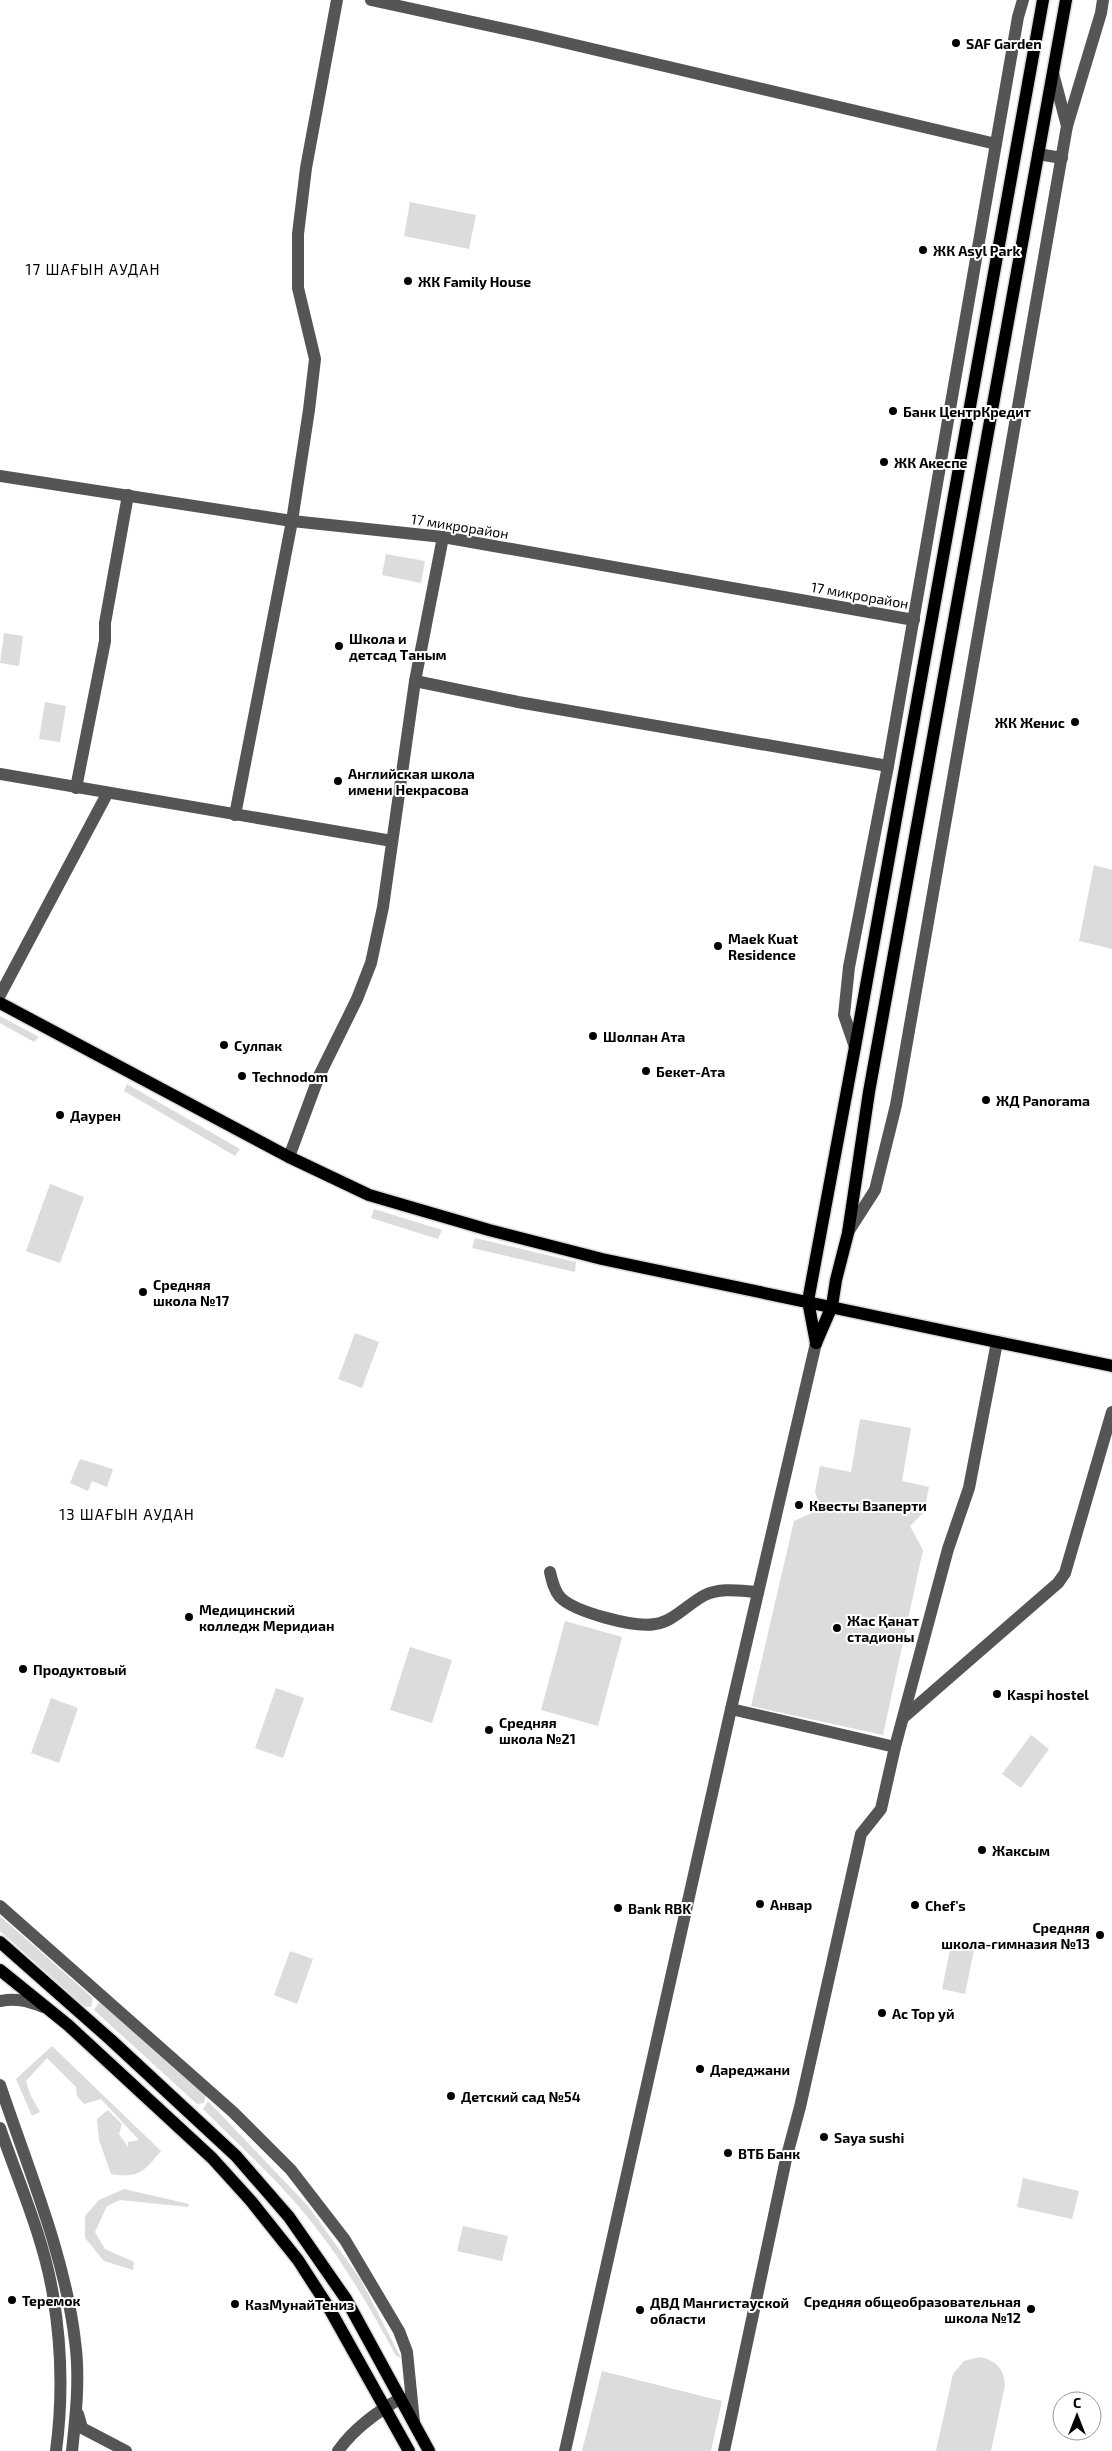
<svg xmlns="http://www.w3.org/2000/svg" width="1112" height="2451" font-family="'Exo 2',sans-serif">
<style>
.green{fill:#dcdcdc}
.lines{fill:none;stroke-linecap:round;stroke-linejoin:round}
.major-casing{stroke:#dbdbdb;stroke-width:15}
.minor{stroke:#555;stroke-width:12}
.major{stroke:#000;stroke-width:12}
.poi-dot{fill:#000;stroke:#fff;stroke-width:2}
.labels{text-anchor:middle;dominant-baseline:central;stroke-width:4;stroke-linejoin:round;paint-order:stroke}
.poi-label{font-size:14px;font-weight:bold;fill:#000;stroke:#fff;text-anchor:start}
.street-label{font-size:14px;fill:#000;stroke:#fff}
.neighbourhood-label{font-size:15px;letter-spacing:1px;fill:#000;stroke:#fff}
</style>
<rect width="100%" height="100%" fill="#fff"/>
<g class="green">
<polygon points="410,202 476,215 469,249 404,236"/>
<polygon points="386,554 425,561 421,583 382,575"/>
<polygon points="4,633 23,636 19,666 0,663"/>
<polygon points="45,702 66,706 60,742 39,739"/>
<polygon points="1094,865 1112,870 1112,949 1079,941"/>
<polygon points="0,1016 39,1037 34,1042 0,1023"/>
<polygon points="127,1084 240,1149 235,1156 124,1091"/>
<polygon points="50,1184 84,1197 60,1263 26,1251"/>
<polygon points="374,1209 442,1230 438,1239 371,1218"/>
<polygon points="475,1238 576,1262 575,1272 472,1248"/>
<polygon points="355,1333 379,1342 362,1388 338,1379"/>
<polygon points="860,1419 911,1428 902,1481 929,1487 924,1512 910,1526 923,1550 883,1735 751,1706 794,1521 821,1509 815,1492 820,1466 851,1472"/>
<polygon points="80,1459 113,1469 107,1487 92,1481 88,1491 70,1483"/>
<polygon points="565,1621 622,1637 598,1726 541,1710"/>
<polygon points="410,1647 452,1660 432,1723 390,1710"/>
<polygon points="276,1688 304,1698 283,1758 255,1748"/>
<polygon points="51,1698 78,1708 59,1763 31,1753"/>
<polygon points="1031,1735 1049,1749 1021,1788 1002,1774"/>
<polygon points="0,1916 93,1998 91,2007 85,2007 0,1931"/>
<polygon points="952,1940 975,1945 965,1994 942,1989"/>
<polygon points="290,1951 313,1959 297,2004 274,1995"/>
<polygon points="99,2002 117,2015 206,2094 204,2103 197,2104 94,2010"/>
<path d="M52 2046 161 2151C144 2171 139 2179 111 2174L99 2140 97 2119 108 2110 122 2124 119 2134 128 2147V2142L139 2140 101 2099 84 2104 77 2096 76 2087 47 2058 26 2081 30 2094 40 2112 32 2116 16 2079Z"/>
<path d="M208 2101 309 2207 361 2280 401 2358 396 2356C368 2304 338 2252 299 2207 269 2172 235 2141 203 2109Z"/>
<polygon points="1023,2178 1079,2191 1072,2219 1017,2207"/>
<polygon points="124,2189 189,2204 188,2207 120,2200 107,2206 95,2232 105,2249 134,2262 133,2270 104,2261 85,2238 85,2216 99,2200"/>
<polygon points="463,2226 508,2236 502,2261 457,2251"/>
<path d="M980 2357C996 2360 1004 2369 1005 2385L991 2451H936L953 2374 964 2361Z"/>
<polygon points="602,2371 722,2401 711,2451 582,2451"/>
</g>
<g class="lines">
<defs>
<g id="major">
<polyline points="0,1003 289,1157 369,1195 489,1230 602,1259 1112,1366"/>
<polyline points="816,1343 832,1306 836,1280 848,1233 869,1092 1066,0"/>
<polyline points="816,1343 808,1301 855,1047 1043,0"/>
<polyline points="0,1942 111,2040 236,2156 289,2217 346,2299 429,2451"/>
<polyline points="0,1970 68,2025 212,2158 251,2201 298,2260 329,2308 409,2451"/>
</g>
</defs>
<use href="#major" class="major-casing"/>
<g class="minor">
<polyline points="371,0 537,36 996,144"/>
<polyline points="1053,73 1067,126"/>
<polyline points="1038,154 1062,158"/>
<polyline points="0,476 292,521 443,537 914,620"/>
<polyline points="415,681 518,702 888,766"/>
<polyline points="0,774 392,841"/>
<polyline points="76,788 105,641 105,623 128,495"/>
<polyline points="235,815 292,521 309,410 315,359 298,288 298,234 306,168 337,0"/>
<polyline points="0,995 107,794"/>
<polyline points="855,1047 844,1015 849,967 888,766 1018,17 1023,0"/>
<polyline points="289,1157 319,1076 357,999 371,963 383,907 415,681 443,537"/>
<polyline points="848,1232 875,1190 896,1105 1067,126 1101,13 1103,0"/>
<path d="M550 1572C552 1581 554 1590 560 1597 574 1612 635 1628 655 1624 673 1622 689 1603 705 1595 721 1587 741 1591 758 1592"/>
<polyline points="731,1709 895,1747 948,1549 969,1488 997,1342"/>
<polyline points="904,1717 1058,1583 1065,1573 1112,1412"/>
<polyline points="0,1906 233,2112 291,2170 345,2240 399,2331 407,2352 414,2422"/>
<path d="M0 2001C17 1998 28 2001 43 2007"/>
<path d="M0 2085C27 2166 65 2255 75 2341 80 2377 76 2414 72 2451"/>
<path d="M0 2128C19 2183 44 2239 53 2295 62 2348 63 2398 56 2451"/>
<polyline points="78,2414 82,2428 126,2451"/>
<path d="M338 2451C354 2428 377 2412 401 2398"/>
<polyline points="565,2451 731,1709 816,1343"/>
<polyline points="724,2451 786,2159 800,2107 861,1834 881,1809 895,1747"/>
</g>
<use href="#major" class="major"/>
</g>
<g class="poi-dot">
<circle cx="956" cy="43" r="5"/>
<circle cx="923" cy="250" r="5"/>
<circle cx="408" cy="281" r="5"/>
<circle cx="893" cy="411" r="5"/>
<circle cx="884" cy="462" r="5"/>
<circle cx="339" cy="646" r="5"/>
<circle cx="1075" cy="722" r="5"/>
<circle cx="338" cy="781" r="5"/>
<circle cx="718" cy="946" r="5"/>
<circle cx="593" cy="1036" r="5"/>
<circle cx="224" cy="1045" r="5"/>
<circle cx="646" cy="1071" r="5"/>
<circle cx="242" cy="1076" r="5"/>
<circle cx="986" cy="1100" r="5"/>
<circle cx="60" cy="1115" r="5"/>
<circle cx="143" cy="1292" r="5"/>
<circle cx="799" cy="1505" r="5"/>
<circle cx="189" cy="1617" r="5"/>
<circle cx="837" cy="1628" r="5"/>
<circle cx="23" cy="1669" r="5"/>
<circle cx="997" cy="1694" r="5"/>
<circle cx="489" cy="1730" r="5"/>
<circle cx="982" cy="1850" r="5"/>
<circle cx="760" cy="1904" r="5"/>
<circle cx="915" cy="1905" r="5"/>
<circle cx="618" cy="1908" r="5"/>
<circle cx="1100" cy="1935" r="5"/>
<circle cx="882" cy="2013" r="5"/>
<circle cx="700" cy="2069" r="5"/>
<circle cx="451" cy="2096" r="5"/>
<circle cx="824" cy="2137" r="5"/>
<circle cx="728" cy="2153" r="5"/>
<circle cx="12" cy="2300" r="5"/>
<circle cx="235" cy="2304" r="5"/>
<circle cx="1031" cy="2309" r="5"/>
<circle cx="640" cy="2310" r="5"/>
</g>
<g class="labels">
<g class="poi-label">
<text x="966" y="43">SAF Garden</text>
<text x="933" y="250">ЖК Asyl Park</text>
<text x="418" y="281">ЖК Family House</text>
<text x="903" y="411">Банк ЦентрКредит</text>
<text x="894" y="462">ЖК Акеспе</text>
<text x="349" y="638">Школа и<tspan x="349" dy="16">детсад Таным</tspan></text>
<text x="1065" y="722" text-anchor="end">ЖК Женис</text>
<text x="348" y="773">Английская школа<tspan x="348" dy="16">имени Некрасова</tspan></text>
<text x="728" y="938">Maek Kuat<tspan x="728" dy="16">Residence</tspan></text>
<text x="603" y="1036">Шолпан Ата</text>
<text x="234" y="1045">Сулпак</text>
<text x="656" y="1071">Бекет-Ата</text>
<text x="252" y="1076">Technodom</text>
<text x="996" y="1100">ЖД Panorama</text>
<text x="70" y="1115">Даурен</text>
<text x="153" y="1284">Средняя<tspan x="153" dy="16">школа №17</tspan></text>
<text x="809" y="1505">Квесты Взаперти</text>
<text x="199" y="1609">Медицинский<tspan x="199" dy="16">колледж Меридиан</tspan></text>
<text x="847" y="1620">Жас Қанат<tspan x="847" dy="16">стадионы</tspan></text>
<text x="33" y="1669">Продуктовый</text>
<text x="1007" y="1694">Kaspi hostel</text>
<text x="499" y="1722">Средняя<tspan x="499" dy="16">школа №21</tspan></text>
<text x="992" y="1850">Жаксым</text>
<text x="770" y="1904">Анвар</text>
<text x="925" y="1905">Chef's</text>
<text x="628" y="1908">Bank RBK</text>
<text x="1090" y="1927" text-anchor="end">Средняя<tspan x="1090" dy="16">школа-гимназия №13</tspan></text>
<text x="892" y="2013">Ас Тор уй</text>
<text x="710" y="2069">Дареджани</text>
<text x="461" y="2096">Детский сад №54</text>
<text x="834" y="2137">Saya sushi</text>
<text x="738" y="2153">ВТБ Банк</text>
<text x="22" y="2300">Теремок</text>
<text x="1021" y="2301" text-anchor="end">Средняя общеобразовательная<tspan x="1021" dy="16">школа №12</tspan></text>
<text x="650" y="2302">ДВД Мангистауской<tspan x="650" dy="16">области</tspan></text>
<text x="245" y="2304">КазМунайТениз</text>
</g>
<g class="street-label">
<text transform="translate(460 526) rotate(9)">17 микрорайон</text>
<text transform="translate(860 595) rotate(10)">17 микрорайон</text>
</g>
<g class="neighbourhood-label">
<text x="93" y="269">17 ШАҒЫН АУДАН</text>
<text x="127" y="1514">13 ШАҒЫН АУДАН</text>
</g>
</g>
<g transform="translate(1077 2416)"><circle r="24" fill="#ffffff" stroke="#999999"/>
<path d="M0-4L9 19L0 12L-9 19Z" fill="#000000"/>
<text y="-8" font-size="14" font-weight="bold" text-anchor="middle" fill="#000000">С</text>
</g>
</svg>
